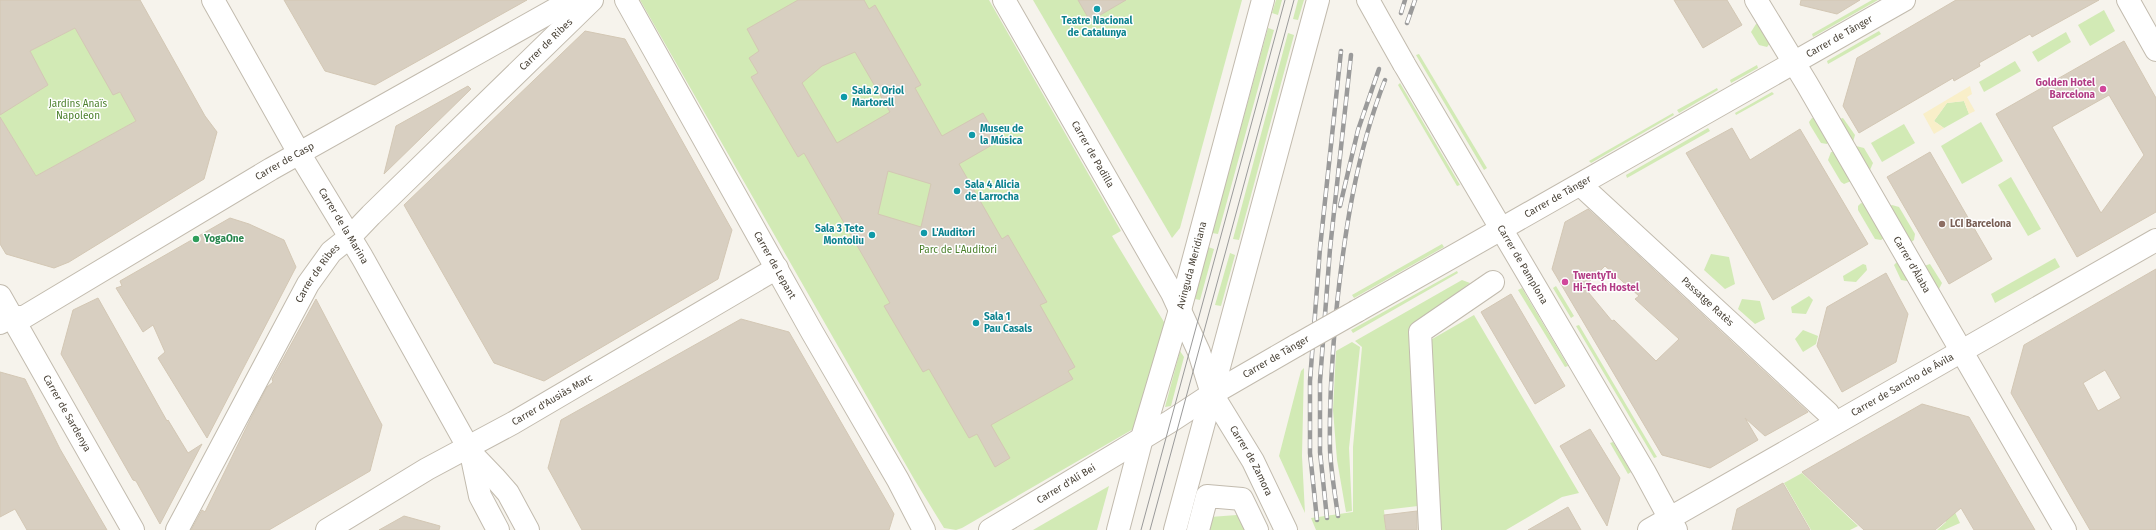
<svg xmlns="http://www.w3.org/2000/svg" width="2156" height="530" font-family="'Fira Sans',sans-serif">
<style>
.green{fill:#d2eab5}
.sand{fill:#f9efc9}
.building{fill:#d8cfc1;stroke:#d3c7b4;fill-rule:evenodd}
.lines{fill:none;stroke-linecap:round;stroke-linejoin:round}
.minor-casing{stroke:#c2bbae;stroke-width:24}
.minor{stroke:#fff;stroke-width:22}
.tram{stroke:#9a9a9a;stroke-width:1}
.rail-casing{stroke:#9a9a9a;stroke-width:4.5}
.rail{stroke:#fff;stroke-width:3;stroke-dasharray:9;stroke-linecap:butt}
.minor-bridge-casing{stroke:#c2bbae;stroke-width:24;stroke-linecap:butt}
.minor-bridge{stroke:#fff;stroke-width:22}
.culture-dot{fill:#0f9aa8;stroke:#fff;stroke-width:1.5}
.hotel-dot{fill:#d1479c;stroke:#fff;stroke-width:1.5}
.education-dot{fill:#8d6e63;stroke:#fff;stroke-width:1.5}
.leisure-dot{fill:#2e9e5b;stroke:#fff;stroke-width:1.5}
.labels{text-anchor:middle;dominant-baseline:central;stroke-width:3;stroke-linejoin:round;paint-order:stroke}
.culture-label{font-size:10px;font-weight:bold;fill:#0d838f;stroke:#fff;text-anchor:start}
.street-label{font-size:10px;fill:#4b4439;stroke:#fff}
.hotel-label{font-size:10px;font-weight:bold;fill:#b23c85;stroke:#fff;text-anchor:end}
.park-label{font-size:10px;fill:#4a7f2a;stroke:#fff}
.education-label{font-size:10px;font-weight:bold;fill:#785e54;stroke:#fff;text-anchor:start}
.leisure-label{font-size:10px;font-weight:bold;fill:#27864d;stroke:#fff;text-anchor:start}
</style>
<rect width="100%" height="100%" fill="#f6f3ec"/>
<g class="green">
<polygon points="640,0 989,0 1121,231 1112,236 1164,322 1165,330 1135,428 962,528 956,530 944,528 914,479"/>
<polygon points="1033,0 1242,0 1180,228 1172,238"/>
<polygon points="1276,0 1282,0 1278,15 1272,13"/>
<polygon points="1298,0 1304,0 1298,20 1293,19"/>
<polygon points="1872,0 1878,0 1813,37 1812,34"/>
<polygon points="2104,10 2115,31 2090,46 2078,25"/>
<polygon points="1756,24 1761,24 1770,43 1767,47 1759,45 1751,32"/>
<polygon points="75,28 105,79 122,95 136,121 36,176 0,117 0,114 48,85 30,51"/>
<polygon points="1268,28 1274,30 1218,234 1212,233"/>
<polygon points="1879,31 1881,34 1828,64 1827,61"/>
<polygon points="2066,32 2071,42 2038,62 2032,52"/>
<polygon points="1288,33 1294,35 1239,240 1233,239"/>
<polygon points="1419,54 1487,168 1484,170 1416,55"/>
<polygon points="2015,61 2021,71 1984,92 1979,82"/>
<polygon points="1757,65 1758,68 1731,83 1730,80"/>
<polygon points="1400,83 1460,185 1457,186 1398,85"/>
<polygon points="1717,88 1718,90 1679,113 1677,110"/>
<polygon points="1772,92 1774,94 1736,115 1735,113"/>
<polygon points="1964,101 1969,114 1944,128 1934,121 1947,103"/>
<polygon points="1673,113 1674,115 1591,163 1589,161"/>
<polygon points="1812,118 1815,118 1829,141 1827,144 1821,143 1810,125 1809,122"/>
<polygon points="1843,118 1855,135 1853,142 1839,119"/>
<polygon points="1981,122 2003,161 1962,184 1941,146"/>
<polygon points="1904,124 1915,143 1882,162 1871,143"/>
<polygon points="1708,128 1710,131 1627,178 1626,175"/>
<polygon points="1856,146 1864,148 1873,163 1870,170 1866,171 1853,150"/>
<polygon points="1831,152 1835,152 1851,181 1844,184 1841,182 1828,160"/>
<polygon points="2011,177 2041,229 2028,236 1998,185"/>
<polygon points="1861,203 1865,204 1884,238 1881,240 1875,239 1858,210 1858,206"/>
<polygon points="1892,205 1899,207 1915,234 1914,240 1910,243 1888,207"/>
<polygon points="1442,244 1444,247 1354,298 1352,295"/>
<polygon points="1208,247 1214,249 1200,300 1195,299"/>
<polygon points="1230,253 1235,255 1221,306 1215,305"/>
<polygon points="1711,254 1729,257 1735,284 1725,289 1704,270"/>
<polygon points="2055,258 2060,267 1995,303 1991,294"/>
<polygon points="1898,261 1909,279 1907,281 1901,280 1894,265"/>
<polygon points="1863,264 1866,265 1867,270 1856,282 1844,281 1843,276"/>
<polygon points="1930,264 1942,283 1939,289 1936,289 1924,266"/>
<polygon points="1457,271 1458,273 1353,333 1351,330"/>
<polygon points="1462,280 1470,283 1414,324 1418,506 1384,510 1386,530 1316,530 1311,518 1353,512 1353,447 1362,347 1355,341"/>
<polygon points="1556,286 1574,316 1571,318 1553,288"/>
<polygon points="1522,288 1568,366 1565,367 1518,290"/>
<polygon points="1809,296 1813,300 1806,314 1792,313 1791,307"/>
<polygon points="1742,299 1760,301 1765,319 1755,324 1738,309"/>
<polygon points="1474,315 1579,493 1562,497 1506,530 1437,530 1427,342"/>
<polygon points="1579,325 1657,457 1654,458 1576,326"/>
<polygon points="1803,330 1818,336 1816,344 1803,352 1795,339"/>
<polygon points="1352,342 1360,347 1349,448 1352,511 1346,512 1337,460 1333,410 1336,351"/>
<polygon points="1180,351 1184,357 1171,406 1165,407"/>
<polygon points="1304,368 1302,456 1305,513 1279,456 1301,371"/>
<polygon points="1613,442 1631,472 1628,474 1610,443"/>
<polygon points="1802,473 1858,526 1850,530 1811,530 1784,483"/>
<polygon points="1109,486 1097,530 1033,530"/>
<polygon points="1953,508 1960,523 1944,530 1937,530 1946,522 1944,516"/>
<polygon points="1237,515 1245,530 1206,530 1210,517"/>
</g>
<polygon class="sand" points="1970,86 1972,94 1967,97 1975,111 1969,114 1964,101 1947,103 1934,121 1944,128 1934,134 1923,114"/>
<g class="building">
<polygon points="0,0 140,0 205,116 217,132 204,179 69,262 54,268 6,254 0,244 0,117 36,176 136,121 120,92 113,95 75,28 30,51 48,85 0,115"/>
<polygon points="284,0 527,0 375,85 325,71"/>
<path d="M798 0H864L869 9 875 5 921 85 915 88 942 136 983 113 999 141 959 164 1002 239 1008 235 1047 302 1040 305 1075 367 1068 371 1073 379 991 425 1010 458 995 467 977 434 969 438 929 369 923 372 884 306 890 303 804 153 798 157 751 77 758 73 749 58 759 51 747 29ZM855 52 890 112 837 143 802 83 822 66ZM888 171 931 184 921 227 878 214Z"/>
<polygon points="1078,0 1126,0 1090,21"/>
<polygon points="1674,0 1727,0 1742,25 1703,48"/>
<polygon points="1801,0 1860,0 1837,14 1800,5"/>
<polygon points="1956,0 2099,0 2032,37 2030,34 1979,63 1980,66 1954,81 1953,78 1859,133 1843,106 1857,58"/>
<polygon points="585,31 625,39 732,230 718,279 544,381 494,363 404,205"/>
<path d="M2124 41 2156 98V212L2077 257 1996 114ZM2109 95 2144 155 2101 213 2052 127Z"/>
<polygon points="468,86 471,89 384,174 396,126"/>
<polygon points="1732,128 1750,160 1800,129 1868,244 1773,300 1686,153"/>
<polygon points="1930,152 1992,259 1949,284 1887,177"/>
<path d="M1588 209 1808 412 1765 436 1745 418 1758 440 1710 468 1662 455 1552 269 1565 222ZM1605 266 1639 296 1635 299 1679 339 1656 361 1614 320 1612 321 1584 287Z"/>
<polygon points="230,218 249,224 284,240 296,267 207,438 158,358 165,352 153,325 143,332 116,288 122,286 120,281"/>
<path d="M2156 269V530H2090L2011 393 2024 345ZM2105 370 2121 398 2098 411 2083 383Z"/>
<polygon points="1886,273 1908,314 1896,362 1842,392 1817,346 1827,307"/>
<polygon points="1511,294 1565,386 1535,404 1481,312"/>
<polygon points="98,298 167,421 168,420 188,453 202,444 160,524 136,481 133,480 61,354 73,310"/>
<polygon points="316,299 382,425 370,471 269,530 191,530 202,510 205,512 252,416 267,387 273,382 272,379"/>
<polygon points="741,319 789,332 894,514 889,530 582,530 548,468 561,420"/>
<polygon points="0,372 25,379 60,449 107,530 27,530 15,509 0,517"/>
<polygon points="1922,404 1969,417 2035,530 1974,530 1961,508 1935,530 1864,530 1802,472"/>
<polygon points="1590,429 1620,478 1607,526 1560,446"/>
<polygon points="1783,483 1810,530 1732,530 1737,509"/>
<polygon points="1568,507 1581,530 1528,530"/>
<polygon points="1417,511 1417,530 1386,530 1384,515"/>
<polygon points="404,516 440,526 439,530 379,530"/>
</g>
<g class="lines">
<defs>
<g id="minor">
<path id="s1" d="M213 0 299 153 362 257 468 447 471 453 480 496 498 530"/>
<path id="s2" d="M626 0 812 332 898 480 924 530"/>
<path id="s3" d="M1004 0 1172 293 1199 352 1212 394 1253 461 1286 530"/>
<polyline points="1368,0 1382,25"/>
<path id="s4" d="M1756 0 1807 84 2065 530"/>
<polyline points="2128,0 2156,50"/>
<path id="s5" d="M1404 64 1644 471 1676 530"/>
<path id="s6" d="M1586 190 1828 413"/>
<path id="s7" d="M0 296 133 530"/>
<path id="s8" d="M1357 311 1904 0"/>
<path id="s9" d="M0 323 12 317H24L271 169 572 0"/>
<polyline points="471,453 494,477 508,493 528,530"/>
<path id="s10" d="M177 530 308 284 331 252 350 237 371 215 592 0"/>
<path id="s11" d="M327 530 427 469 513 423 777 268"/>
<path id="s12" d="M990 530 1171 421 1212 394 1297 345"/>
<path id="s13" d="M1118 530 1142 438 1180 310 1263 0"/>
<polyline points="1175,530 1318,0"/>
<polyline points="1198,530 1207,496 1242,499 1257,530"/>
<polyline points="1430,530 1420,332 1493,282"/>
<path id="s14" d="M1649 530 2156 240"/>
</g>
</defs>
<use href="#minor" class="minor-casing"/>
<use href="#minor" class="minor"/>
<g class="tram">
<polyline points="1141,530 1285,0"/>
<polyline points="1150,530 1294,0"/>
</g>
<defs>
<g id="rail">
<polyline points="1401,13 1405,0"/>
<polyline points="1407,23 1415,0"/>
<polyline points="1340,206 1358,130 1379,69"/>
<path d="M1338 516C1335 494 1331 472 1330 450 1329 404 1332 359 1336 314 1344 234 1356 154 1385 80"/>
<polyline points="1327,518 1320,452 1320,381 1330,249 1351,55"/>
<polyline points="1317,520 1310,453 1310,381 1320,248 1341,51"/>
</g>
</defs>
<use href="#rail" class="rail-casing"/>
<use href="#rail" class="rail"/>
<defs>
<g id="minor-bridge">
<polyline points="1382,25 1404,64"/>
<polyline points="1297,345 1357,311"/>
</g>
</defs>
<use href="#minor-bridge" class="minor-bridge-casing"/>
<use href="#minor-bridge" class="minor-bridge"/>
</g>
<g class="culture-dot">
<circle cx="1097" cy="9" r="4"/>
<circle cx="844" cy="97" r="4"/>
<circle cx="972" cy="135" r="4"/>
<circle cx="957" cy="191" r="4"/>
<circle cx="924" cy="233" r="4"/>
<circle cx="872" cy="235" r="4"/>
<circle cx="976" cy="323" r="4"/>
</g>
<g class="hotel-dot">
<circle cx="2103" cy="89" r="4"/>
<circle cx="1565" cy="282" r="4"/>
</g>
<circle class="education-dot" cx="1942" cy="224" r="4"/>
<circle class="leisure-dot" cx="196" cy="239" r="4"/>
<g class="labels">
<g class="culture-label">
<text x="1097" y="21" text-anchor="middle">Teatre Nacional<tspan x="1097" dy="12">de Catalunya</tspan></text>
<text x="852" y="91">Sala 2 Oriol<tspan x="852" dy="12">Martorell</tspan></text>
<text x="980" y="129">Museu de<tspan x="980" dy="12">la Música</tspan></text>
<text x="965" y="185">Sala 4 Alicia<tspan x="965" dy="12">de Larrocha</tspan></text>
<text x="864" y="229" text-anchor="end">Sala 3 Tete<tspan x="864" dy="12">Montoliu</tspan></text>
<text x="932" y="233">L'Auditori</text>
<text x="984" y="317">Sala 1<tspan x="984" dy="12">Pau Casals</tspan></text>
</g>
<g class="street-label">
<text stroke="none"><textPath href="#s8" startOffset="555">Carrer de Tànger</textPath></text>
<text stroke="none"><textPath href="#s10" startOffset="617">Carrer de Ribes</textPath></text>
<text stroke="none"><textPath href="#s3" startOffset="178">Carrer de Padilla</textPath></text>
<text stroke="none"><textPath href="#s9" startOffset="329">Carrer de Casp</textPath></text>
<text stroke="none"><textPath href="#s8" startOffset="231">Carrer de Tànger</textPath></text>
<text stroke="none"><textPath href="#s1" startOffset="261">Carrer de la Marina</textPath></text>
<text stroke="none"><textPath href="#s2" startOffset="304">Carrer de Lepant</textPath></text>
<text stroke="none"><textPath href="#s13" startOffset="275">Avinguda Meridiana</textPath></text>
<text stroke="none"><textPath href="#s5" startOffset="233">Carrer de Pamplona</textPath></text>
<text stroke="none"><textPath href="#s4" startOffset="307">Carrer d'Àlaba</textPath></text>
<text stroke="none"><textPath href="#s10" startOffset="293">Carrer de Ribes</textPath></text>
<text stroke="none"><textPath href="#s6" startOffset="165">Passatge Ratès</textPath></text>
<text transform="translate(1276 357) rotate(-30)">Carrer de Tànger</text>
<text stroke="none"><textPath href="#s14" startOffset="292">Carrer de Sancho de Ávila</textPath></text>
<text stroke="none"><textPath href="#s11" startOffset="260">Carrer d'Ausiàs Marc</textPath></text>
<text stroke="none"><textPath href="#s7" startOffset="135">Carrer de Sardenya</textPath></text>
<text stroke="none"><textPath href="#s3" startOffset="524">Carrer de Zamora</textPath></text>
<text stroke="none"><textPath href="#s12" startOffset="89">Carrer d'Alí Bei</textPath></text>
</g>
<g class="hotel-label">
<text x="2095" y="83">Golden Hotel<tspan x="2095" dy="12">Barcelona</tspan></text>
<text x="1573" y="276" text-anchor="start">TwentyTu<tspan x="1573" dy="12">Hi-Tech Hostel</tspan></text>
</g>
<g class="park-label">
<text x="78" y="104">Jardins Anaïs<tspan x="78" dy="12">Napoleon</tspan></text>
<text x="958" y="250">Parc de L'Auditori</text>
</g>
<g class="education-label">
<text x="1950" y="224">LCI Barcelona</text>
</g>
<g class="leisure-label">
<text x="204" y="239">YogaOne</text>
</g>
</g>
</svg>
